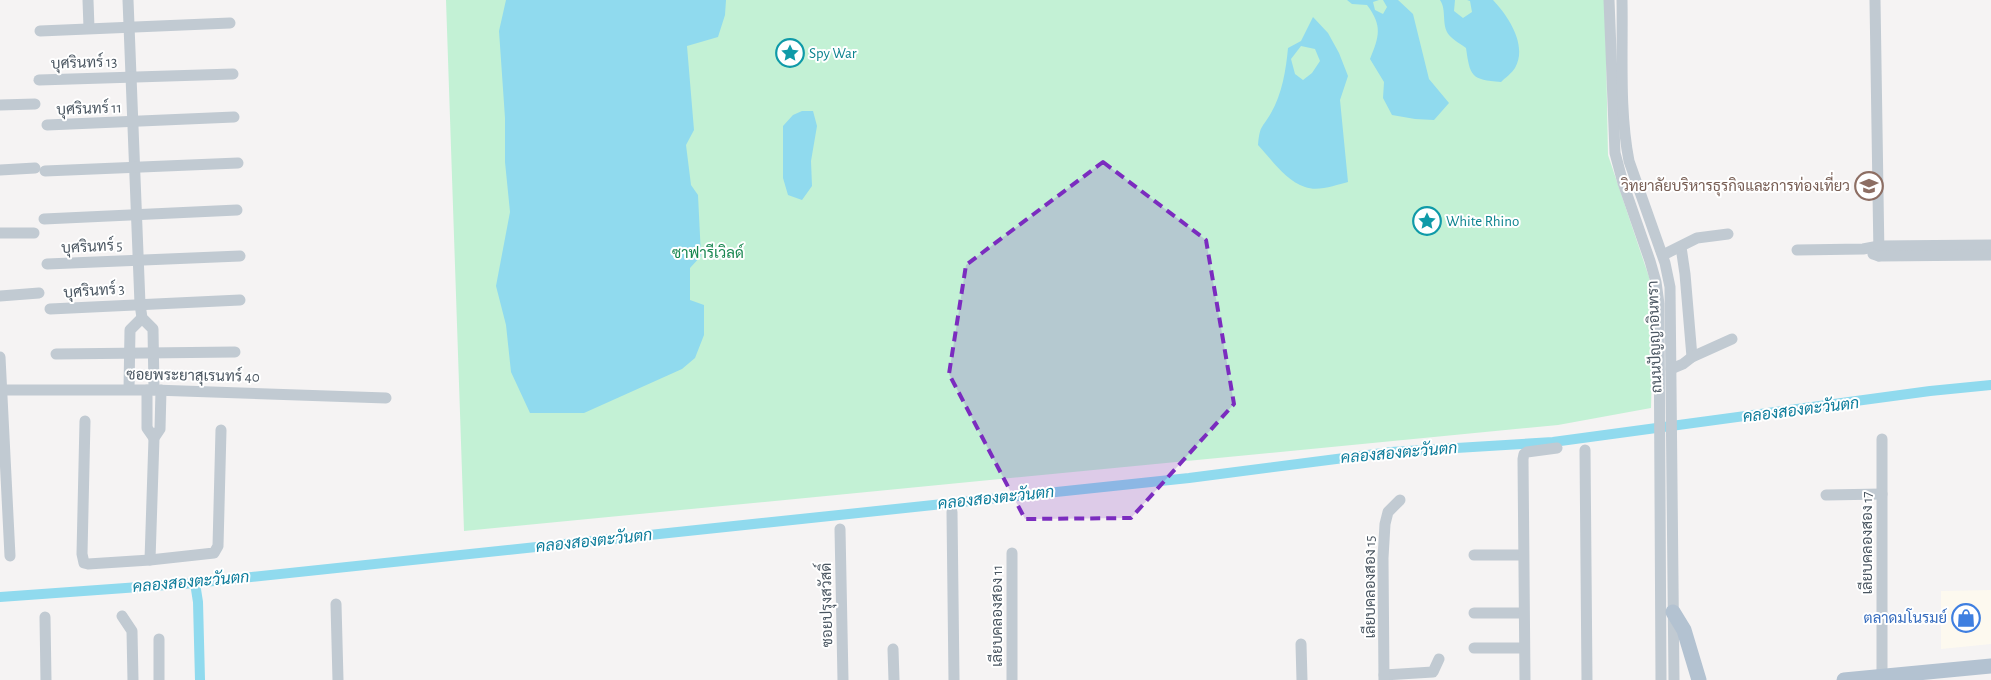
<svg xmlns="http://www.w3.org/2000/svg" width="1991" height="680" font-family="'Alegreya Sans',Sarabun,sans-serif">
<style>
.commercial{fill:#fdf9ef}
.green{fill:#c3f1d5}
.water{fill:#90daee;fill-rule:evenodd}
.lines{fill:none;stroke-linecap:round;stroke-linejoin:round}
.canal{stroke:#90daee;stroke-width:10}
.minor{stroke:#c1cad2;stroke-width:11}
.major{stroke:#b3c2d1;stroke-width:15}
.marked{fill:#7b2cbf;fill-opacity:0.2;stroke:#7b2cbf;stroke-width:4;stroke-dasharray:10 6;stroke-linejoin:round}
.labels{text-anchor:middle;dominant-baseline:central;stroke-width:4;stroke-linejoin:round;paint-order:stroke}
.culture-label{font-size:15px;fill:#0d838f;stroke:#fff;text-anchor:start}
.street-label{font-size:15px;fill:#4a5661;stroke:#fff}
.education-label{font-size:15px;fill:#785e54;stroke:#fff;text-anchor:end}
.park-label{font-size:15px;fill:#17864f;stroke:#fff}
.shop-label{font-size:15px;fill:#366cbe;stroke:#fff;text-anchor:end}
.water-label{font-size:16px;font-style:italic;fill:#0c7c9b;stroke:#fff}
</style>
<rect width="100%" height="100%" fill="#f5f3f3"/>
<polygon class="commercial" points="1991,590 1991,644 1941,649 1941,591"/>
<polygon class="green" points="446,0 1605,0 1608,155 1649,277 1654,301 1651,408 1558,425 464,531"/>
<g class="water">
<polygon points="506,0 726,0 725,15 718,37 687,46 694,130 686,145 691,185 698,195 701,256 690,268 690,300 704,305 704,335 695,358 682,369 584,413 530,413 511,372 506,325 496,286 510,212 505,162 505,118 499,31"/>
<path d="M1347 0H1379L1373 2 1375 10 1383 14 1387 7 1383 0H1398L1413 14 1429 79 1449 103 1434 120 1415 119 1392 115 1383 98 1384 82 1370 59C1379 37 1383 26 1367 5L1352 4Z"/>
<path d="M1440 0H1455L1454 11 1463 18 1472 12 1470 1 1467 0H1493C1508 16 1528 45 1515 68 1512 73 1505 78 1501 82 1471 80 1470 76 1466 48 1461 44 1453 40 1449 35 1441 25 1447 10 1440 0Z"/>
<path d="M1313 17 1328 33 1339 53 1348 76 1340 100 1348 182C1336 185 1318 192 1305 187 1286 181 1271 159 1258 145 1260 124 1262 129 1271 113 1282 94 1286 70 1288 48L1301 41ZM1301 46 1315 49 1320 61 1312 73 1303 80 1295 74 1291 59Z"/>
<polygon points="802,111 813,111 817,126 811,161 812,186 802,200 788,195 783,178 783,126 793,115"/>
</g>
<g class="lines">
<g class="canal">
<polyline points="195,583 198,602 200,680"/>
<polyline points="0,597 195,583 1189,478 1391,452 1553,442 1930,391 1991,385"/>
</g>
<g class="minor">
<polyline points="88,0 89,28"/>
<polyline points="128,0 140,304 142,318 153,329 154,390"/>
<polyline points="1609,0 1615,153 1623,183 1650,261 1656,282 1659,304 1661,680"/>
<path d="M1622 0C1623 52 1619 110 1629 161L1665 263 1670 287 1674 680"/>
<polyline points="1875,0 1879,256"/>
<polyline points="40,31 230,23"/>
<polyline points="39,80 233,74"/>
<polyline points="0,105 35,104"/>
<polyline points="47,125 234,117"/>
<polyline points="0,170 35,168"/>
<polyline points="45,171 238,163"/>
<polyline points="44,219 237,210"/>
<polyline points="0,233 34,233"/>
<polyline points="1681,247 1685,274 1692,357"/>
<polyline points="1797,250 1863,249 1879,246 1991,245"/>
<polyline points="1873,254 1879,256 1991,255"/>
<polyline points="1663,255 1697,238 1728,234"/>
<polyline points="47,264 240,256"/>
<polyline points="0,296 39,293"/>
<polyline points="50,309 240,300"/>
<polyline points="56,354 235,352"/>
<polyline points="0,357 10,556"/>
<polyline points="1671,369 1683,364 1692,357 1732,339"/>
<polyline points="129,389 130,330 142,318"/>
<polyline points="0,390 154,390 386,398"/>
<polyline points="147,390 147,428 154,438"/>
<polyline points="85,421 82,554 84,563 88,564 150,560 214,553 218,546 221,430"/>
<polyline points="1882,439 1882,676"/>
<polyline points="1585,450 1587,680"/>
<polyline points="1826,495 1882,494"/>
<polyline points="952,512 954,680"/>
<polyline points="840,529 843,680"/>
<polyline points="1012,553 1012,680"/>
<polyline points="1474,555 1523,555"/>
<polyline points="150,560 154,438 160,429 161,390"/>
<polyline points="336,604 338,680"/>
<polyline points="1474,613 1523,613"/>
<polyline points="122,616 132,631 133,680"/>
<polyline points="45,617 46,680"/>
<polyline points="1882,619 1912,618"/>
<polyline points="1301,644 1302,680"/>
<polyline points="1474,648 1524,648"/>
<polyline points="893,649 894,680"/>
<polyline points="1384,675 1433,672 1439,659"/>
<polyline points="159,680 159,639"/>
<polyline points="1384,680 1383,558 1385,524 1388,512 1400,500"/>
<polyline points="1525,680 1523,459 1524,454 1527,452 1557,448"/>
</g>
<g class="major">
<polyline points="1673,612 1684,630 1699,680"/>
<polyline points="1844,680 1991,666"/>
</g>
</g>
<path class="marked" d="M1103 162 1206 240 1234 404 1131 518 1025 519 949 374 966 265Z"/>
<defs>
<symbol id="sight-ring" viewBox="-11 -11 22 22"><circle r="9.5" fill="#fff" stroke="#0f9aa8" stroke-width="1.5"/><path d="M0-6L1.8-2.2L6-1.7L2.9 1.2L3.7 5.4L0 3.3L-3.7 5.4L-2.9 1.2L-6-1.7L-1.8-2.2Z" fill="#0f9aa8"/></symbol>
<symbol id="university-ring" viewBox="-11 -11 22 22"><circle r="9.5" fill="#fff" stroke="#8d6e63" stroke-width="1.5"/><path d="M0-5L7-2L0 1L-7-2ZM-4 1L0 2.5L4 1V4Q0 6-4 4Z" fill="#8d6e63"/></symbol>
<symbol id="shop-ring" viewBox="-11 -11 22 22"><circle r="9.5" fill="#fff" stroke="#3f7fe0" stroke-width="1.5"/><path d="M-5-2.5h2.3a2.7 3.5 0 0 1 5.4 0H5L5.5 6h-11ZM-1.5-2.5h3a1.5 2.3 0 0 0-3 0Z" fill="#3f7fe0"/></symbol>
</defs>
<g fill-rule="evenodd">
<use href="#sight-ring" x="774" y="37" width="32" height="32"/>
<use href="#university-ring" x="1853" y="170" width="32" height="32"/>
<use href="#sight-ring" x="1411" y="205" width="32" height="32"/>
<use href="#shop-ring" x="1950" y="602" width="32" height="32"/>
</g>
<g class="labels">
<g class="culture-label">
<text x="809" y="53">Spy War</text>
<text x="1446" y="221">White Rhino</text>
</g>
<g class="street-label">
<text transform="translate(84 63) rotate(-2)">บุศรินทร์ 13</text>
<text transform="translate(89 109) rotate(-2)">บุศรินทร์ 11</text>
<text transform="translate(92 247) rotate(-3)">บุศรินทร์ 5</text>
<text transform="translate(94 291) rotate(-4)">บุศรินทร์ 3</text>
<text transform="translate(1655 337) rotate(-92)">ถนนปัญญาอินทรา</text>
<text transform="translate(193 376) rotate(1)">ซอยพระยาสุเรนทร์ 40</text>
<text transform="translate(1867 543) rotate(-90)">เลียบคลองสอง 17</text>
<text transform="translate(1370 587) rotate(-90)">เลียบคลองสอง 15</text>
<text transform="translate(827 605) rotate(-91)">ซอยปรุงสวัสดิ์</text>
<text transform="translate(997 616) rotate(-90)">เลียบคลองสอง 11</text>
</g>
<g class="education-label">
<text x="1850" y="186">วิทยาลัยบริหารธุรกิจและการท่องเที่ยว</text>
</g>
<g class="park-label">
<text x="708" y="253">ซาฟารีเวิลด์</text>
</g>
<g class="shop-label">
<text x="1947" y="618">ตลาดมโนรมย์</text>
</g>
<g class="water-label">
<text transform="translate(1801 410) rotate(-7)">คลองสองตะวันตก</text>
<text transform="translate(1399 453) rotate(-5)">คลองสองตะวันตก</text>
<text transform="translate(996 498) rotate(-6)">คลองสองตะวันตก</text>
<text transform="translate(594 541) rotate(-6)">คลองสองตะวันตก</text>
<text transform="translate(191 582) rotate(-5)">คลองสองตะวันตก</text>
</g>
</g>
</svg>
